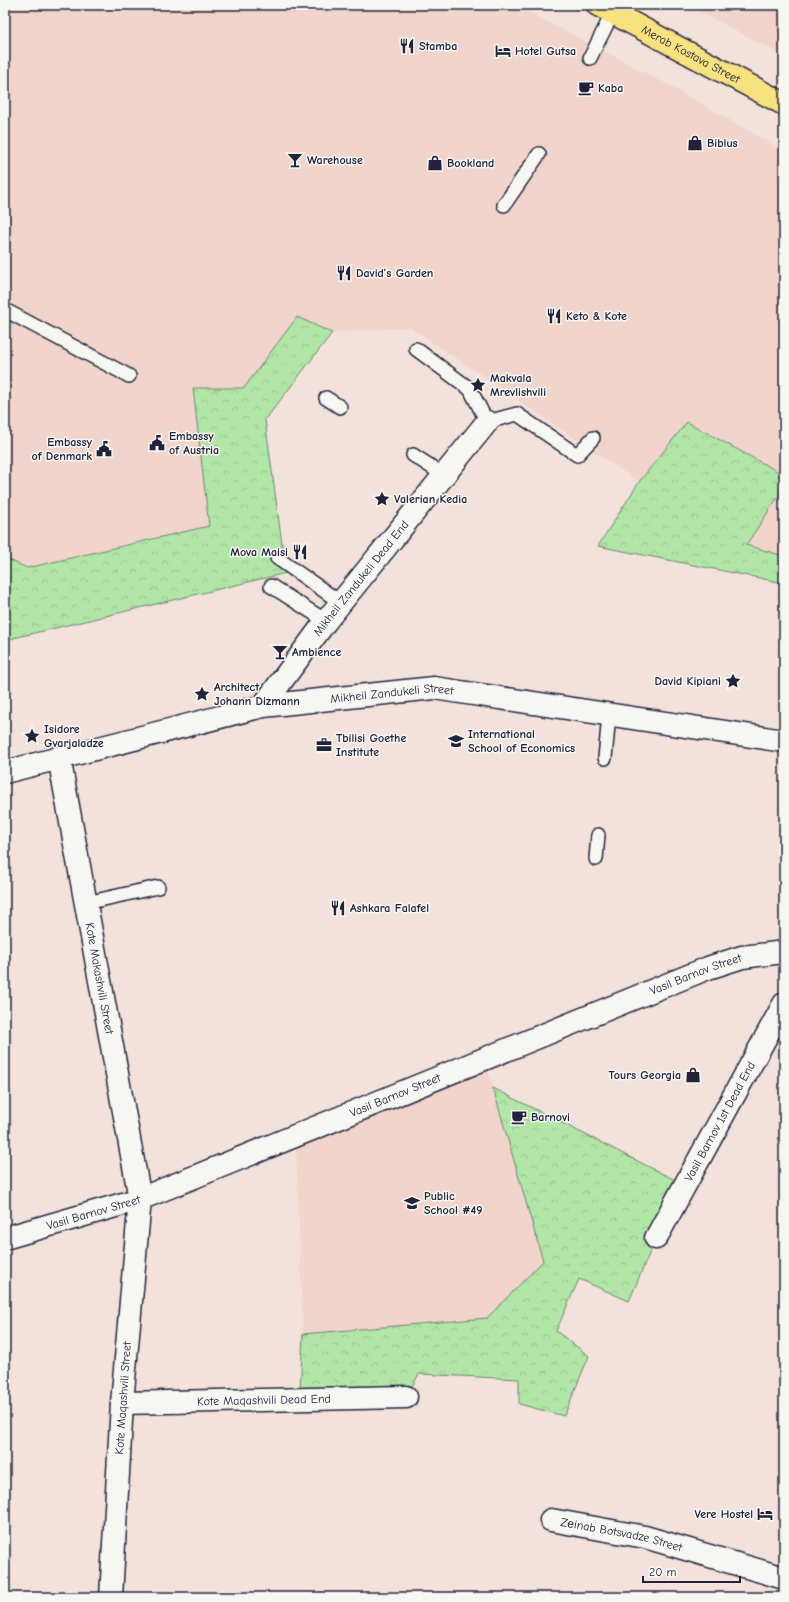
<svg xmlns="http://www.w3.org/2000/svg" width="789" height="1602" font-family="'Comic Neue',sans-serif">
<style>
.built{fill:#f1d4cb}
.forest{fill:url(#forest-crowns);stroke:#6a8471}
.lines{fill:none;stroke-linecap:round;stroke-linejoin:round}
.service-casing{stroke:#22223b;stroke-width:16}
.minor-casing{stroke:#22223b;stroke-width:25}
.tertiary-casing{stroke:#22223b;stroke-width:25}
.primary-casing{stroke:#22223b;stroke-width:25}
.service{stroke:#f6f6f2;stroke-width:13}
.minor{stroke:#f6f6f2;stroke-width:22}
.tertiary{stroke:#f6f6f2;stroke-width:22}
.primary{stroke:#f6e281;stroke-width:22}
.labels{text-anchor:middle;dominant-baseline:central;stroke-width:3;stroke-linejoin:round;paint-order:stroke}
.poi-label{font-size:12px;font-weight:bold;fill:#22223b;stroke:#f6f6f2;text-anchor:start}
.street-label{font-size:12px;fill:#22223b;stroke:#f6f6f2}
</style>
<defs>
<pattern id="forest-crowns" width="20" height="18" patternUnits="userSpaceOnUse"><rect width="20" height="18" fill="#b2e6a7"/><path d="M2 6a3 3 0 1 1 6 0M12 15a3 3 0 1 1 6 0" fill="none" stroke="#99c591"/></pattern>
</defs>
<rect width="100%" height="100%" fill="#f3e2db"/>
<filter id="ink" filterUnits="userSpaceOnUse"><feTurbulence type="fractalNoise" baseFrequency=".025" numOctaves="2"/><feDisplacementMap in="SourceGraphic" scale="8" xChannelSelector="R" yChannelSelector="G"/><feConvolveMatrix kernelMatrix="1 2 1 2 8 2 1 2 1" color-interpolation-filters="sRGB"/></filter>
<g filter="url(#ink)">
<g class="built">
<polygon points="5,5 515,5 665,83 784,151 784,475 687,422 639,482 410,327 332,333 297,318 244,388 193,388 210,526 27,568 5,558"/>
<polygon points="687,5 784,5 784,56"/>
<polygon points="784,488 784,556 746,545"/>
<polygon points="488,1069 543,1261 487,1318 303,1334 296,1145"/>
</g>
<g class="forest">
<polygon points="297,317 332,333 265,420 286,573 5,640 5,558 27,568 209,526 193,388 244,388"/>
<polygon points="687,422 784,475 784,488 746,545 784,556 784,583 598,546 639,482"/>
<polygon points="493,1088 677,1181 653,1245 629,1301 579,1279 556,1331 589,1356 564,1416 519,1404 519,1379 419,1374 410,1390 300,1390 303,1334 487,1318 543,1261"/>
</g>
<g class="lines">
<defs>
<g id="service">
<polyline points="590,58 613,12"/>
<polyline points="504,205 539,154"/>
<polyline points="5,310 129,376"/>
<polyline points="416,349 470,389 487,422 517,414 577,455 593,438"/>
<polyline points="326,398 340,407"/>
<polyline points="413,455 444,475"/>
<polyline points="277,558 340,602"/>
<polyline points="271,586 326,621"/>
<polyline points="605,758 609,715"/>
<polyline points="596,859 598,835"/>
<polyline points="86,903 158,887"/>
</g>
<g id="minor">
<path id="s1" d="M263 706 326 621 487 422"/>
<path id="s2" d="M656 1238 784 1004"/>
<path id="s3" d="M122 1403 406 1397"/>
<path id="s4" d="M551 1520 645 1537 784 1578"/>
</g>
<g id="tertiary">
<path id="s5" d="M59 757 140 1199 122 1403 111 1597"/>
<path id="s6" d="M5 772 263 706 434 688 784 741"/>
<path id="s7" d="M5 1238 140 1199 708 968 742 957 784 952"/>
</g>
<g id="primary">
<path id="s8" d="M598 5 784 104"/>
</g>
</defs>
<use href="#service" class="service-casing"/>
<use href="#minor" class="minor-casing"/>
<use href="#tertiary" class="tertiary-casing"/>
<use href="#primary" class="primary-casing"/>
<use href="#service" class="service"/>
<use href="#minor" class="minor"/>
<use href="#tertiary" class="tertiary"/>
<use href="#primary" class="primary"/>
</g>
</g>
<defs>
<symbol id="restaurant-bare" viewBox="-9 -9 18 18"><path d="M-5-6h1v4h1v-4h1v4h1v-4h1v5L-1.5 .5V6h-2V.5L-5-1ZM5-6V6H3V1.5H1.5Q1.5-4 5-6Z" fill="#22223b" stroke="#f6f6f2" stroke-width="2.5" paint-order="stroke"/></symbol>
<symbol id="hotel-bare" viewBox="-9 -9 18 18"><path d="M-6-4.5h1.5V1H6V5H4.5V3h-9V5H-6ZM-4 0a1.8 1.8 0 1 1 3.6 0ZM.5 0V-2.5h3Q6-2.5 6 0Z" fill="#22223b" stroke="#f6f6f2" stroke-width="2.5" paint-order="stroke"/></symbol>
<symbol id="cafe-bare" viewBox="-9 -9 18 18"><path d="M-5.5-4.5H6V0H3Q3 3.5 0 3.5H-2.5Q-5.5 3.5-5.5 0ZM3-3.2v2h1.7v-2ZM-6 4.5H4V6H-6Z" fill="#22223b" stroke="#f6f6f2" stroke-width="2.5" paint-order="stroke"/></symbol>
<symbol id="shop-bare" viewBox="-9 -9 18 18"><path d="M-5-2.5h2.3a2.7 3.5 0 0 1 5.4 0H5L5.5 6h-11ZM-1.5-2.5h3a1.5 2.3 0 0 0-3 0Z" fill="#22223b" stroke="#f6f6f2" stroke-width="2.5" paint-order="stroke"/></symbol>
<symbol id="bar-bare" viewBox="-9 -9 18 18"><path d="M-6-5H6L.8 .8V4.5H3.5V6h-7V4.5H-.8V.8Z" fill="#22223b" stroke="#f6f6f2" stroke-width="2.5" paint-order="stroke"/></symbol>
<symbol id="sight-bare" viewBox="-9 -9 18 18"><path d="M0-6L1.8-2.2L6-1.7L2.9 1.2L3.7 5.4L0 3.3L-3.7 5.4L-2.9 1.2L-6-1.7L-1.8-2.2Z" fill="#22223b" stroke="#f6f6f2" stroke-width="2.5" paint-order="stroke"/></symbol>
<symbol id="civic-bare" viewBox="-9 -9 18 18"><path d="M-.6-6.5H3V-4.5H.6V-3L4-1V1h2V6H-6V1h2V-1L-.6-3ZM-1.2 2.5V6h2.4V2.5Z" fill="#22223b" stroke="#f6f6f2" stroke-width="2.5" paint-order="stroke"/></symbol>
<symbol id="university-bare" viewBox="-9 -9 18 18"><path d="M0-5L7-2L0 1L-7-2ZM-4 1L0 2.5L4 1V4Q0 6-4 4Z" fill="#22223b" stroke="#f6f6f2" stroke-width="2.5" paint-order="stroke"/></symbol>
<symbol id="office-bare" viewBox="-9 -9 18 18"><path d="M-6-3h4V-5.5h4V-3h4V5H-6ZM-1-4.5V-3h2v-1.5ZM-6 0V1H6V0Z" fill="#22223b" stroke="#f6f6f2" stroke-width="2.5" paint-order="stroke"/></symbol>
<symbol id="school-bare" viewBox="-9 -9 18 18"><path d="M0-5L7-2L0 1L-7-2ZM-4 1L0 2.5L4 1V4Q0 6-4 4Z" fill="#22223b" stroke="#f6f6f2" stroke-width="2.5" paint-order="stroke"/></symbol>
</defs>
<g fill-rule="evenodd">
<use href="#restaurant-bare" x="396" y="35" width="22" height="22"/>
<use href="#hotel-bare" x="492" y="40" width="22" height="22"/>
<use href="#cafe-bare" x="575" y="77" width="22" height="22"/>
<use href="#shop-bare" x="684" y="132" width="22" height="22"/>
<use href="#bar-bare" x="284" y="149" width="22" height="22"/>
<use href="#shop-bare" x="424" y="152" width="22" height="22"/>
<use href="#restaurant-bare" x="333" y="262" width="22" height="22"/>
<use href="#restaurant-bare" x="543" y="305" width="22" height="22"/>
<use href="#sight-bare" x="467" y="374" width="22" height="22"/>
<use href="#civic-bare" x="146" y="432" width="22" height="22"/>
<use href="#civic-bare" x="93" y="438" width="22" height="22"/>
<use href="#sight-bare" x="371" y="488" width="22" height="22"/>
<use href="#restaurant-bare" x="289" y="541" width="22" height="22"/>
<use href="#bar-bare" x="269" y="641" width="22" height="22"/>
<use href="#sight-bare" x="722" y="670" width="22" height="22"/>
<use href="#sight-bare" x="191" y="683" width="22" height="22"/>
<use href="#sight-bare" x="21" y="725" width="22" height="22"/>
<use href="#university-bare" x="445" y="730" width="22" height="22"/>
<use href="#office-bare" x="313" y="734" width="22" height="22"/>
<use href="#restaurant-bare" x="327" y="897" width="22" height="22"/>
<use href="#shop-bare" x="682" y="1064" width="22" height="22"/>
<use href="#cafe-bare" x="508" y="1106" width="22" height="22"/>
<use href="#school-bare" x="401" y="1192" width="22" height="22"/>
<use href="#hotel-bare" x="754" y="1503" width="22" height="22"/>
</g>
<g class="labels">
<g class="poi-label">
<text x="419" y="46">Stamba</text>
<text x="515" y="51">Hotel Gutsa</text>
<text x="598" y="88">Kaba</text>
<text x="707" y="143">Biblus</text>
<text x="307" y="160">Warehouse</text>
<text x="447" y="163">Bookland</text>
<text x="356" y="273">David’s Garden</text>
<text x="566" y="316">Keto &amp; Kote</text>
<text x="490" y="378">Makvala<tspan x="490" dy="14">Mrevlishvili</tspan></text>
<text x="169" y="436">Embassy<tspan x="169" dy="14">of Austria</tspan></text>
<text x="92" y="442" text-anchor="end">Embassy<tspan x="92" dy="14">of Denmark</tspan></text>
<text x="394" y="499">Valerian Kedia</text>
<text x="288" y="552" text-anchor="end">Mova Maisi</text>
<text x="292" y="652">Ambience</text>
<text x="721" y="681" text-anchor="end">David Kipiani</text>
<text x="214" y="687">Architect<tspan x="214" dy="14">Johann Dizmann</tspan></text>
<text x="44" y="729">Isidore<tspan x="44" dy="14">Gvarjaladze</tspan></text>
<text x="468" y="734">International<tspan x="468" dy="14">School of Economics</tspan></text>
<text x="336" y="738">Tbilisi Goethe<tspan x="336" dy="14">Institute</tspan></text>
<text x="350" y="908">Ashkara Falafel</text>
<text x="681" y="1075" text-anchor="end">Tours Georgia</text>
<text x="531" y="1117">Barnovi</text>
<text x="424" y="1196">Public<tspan x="424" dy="14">School #49</tspan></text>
<text x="753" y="1514" text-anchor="end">Vere Hostel</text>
</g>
<g class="street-label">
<text stroke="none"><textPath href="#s8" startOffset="105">Merab Kostava Street</textPath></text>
<text stroke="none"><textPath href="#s1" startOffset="161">Mikheil Zandukeli Dead End</textPath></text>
<text stroke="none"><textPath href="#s6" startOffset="396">Mikheil Zandukeli Street</textPath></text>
<text stroke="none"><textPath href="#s7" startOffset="740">Vasil Barnov Street</textPath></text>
<text stroke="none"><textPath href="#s5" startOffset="225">Kote Makashvili Street</textPath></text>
<text stroke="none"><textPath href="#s7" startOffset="416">Vasil Barnov Street</textPath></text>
<text stroke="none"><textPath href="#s2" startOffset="133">Vasil Barnov 1st Dead End</textPath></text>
<text stroke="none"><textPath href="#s7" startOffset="92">Vasil Barnov Street</textPath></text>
<text transform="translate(123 1398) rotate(-86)">Kote Maqashvili Street</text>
<text stroke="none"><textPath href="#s3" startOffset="142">Kote Maqashvili Dead End</textPath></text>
<text stroke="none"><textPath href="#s4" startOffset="72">Zеinab Botsvadze Street</textPath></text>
</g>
</g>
<rect width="789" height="1602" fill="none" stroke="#f6f6f2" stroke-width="20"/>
<rect x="10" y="10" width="769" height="1582" fill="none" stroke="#22223b" stroke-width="1.5" filter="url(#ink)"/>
<path d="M643 1576v6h97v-6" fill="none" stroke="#22223b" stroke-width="2"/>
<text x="649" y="1576" font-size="12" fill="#22223b" stroke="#f6f6f2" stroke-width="3" paint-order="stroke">20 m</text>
</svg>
